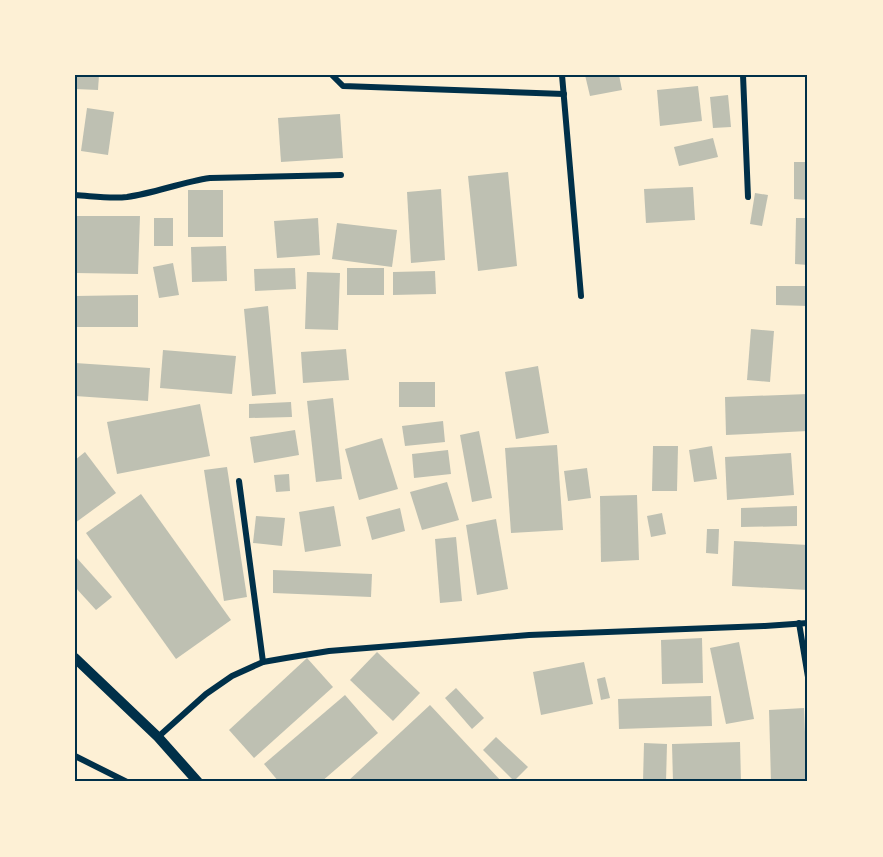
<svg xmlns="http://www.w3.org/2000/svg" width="883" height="857" font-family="Rubik,sans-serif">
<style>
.building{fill:#bec0b2}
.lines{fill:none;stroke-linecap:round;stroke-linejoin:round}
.minor{stroke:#003049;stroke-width:6}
.tertiary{stroke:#003049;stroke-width:10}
.neatline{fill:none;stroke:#003049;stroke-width:2}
</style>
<rect width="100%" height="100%" fill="#fdf0d5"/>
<g class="building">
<polygon points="75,75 99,75 98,90 75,89"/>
<polygon points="585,75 619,75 622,90 590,96"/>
<polygon points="698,86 702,121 660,126 657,90"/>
<polygon points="728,95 731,127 713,128 710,97"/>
<polygon points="87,108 114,112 108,155 81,151"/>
<polygon points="340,114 343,158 281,162 278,118"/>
<polygon points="713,138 718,157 679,166 674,147"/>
<polygon points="794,162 808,162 808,200 794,199"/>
<polygon points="508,172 517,266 478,271 468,176"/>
<polygon points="693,187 695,220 646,223 644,189"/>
<polygon points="441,189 445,260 411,263 407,192"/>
<rect x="188" y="190" width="35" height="47"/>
<polygon points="755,193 768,195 762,226 750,224"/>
<polygon points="75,216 140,216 138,274 75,273"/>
<rect x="154" y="218" width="19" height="28"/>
<polygon points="318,218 320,255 277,258 274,221"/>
<polygon points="796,218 808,218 808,265 795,264"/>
<polygon points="337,223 397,230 392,267 332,259"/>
<polygon points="226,246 227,281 192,282 191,247"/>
<polygon points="173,263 179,295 159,298 153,267"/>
<polygon points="295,268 296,289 255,291 254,269"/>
<rect x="347" y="268" width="37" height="27"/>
<polygon points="435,271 436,294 393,295 393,272"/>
<polygon points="307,272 340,273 338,330 305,329"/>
<polygon points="776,286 808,286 808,306 776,305"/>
<polygon points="138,295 138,327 75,327 75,296"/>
<polygon points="268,306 276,394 252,396 244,309"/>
<polygon points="751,329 774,331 770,382 747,380"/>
<polygon points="346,349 349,380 303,383 301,352"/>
<polygon points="163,350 236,356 232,394 160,388"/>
<polygon points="75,363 150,368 148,401 75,396"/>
<polygon points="538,366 549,433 516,439 505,372"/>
<rect x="399" y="382" width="36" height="25"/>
<polygon points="808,394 808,431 726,435 725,397"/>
<polygon points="333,398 342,479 316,482 307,401"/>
<polygon points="291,402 292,417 249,418 249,404"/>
<polygon points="200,404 210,456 117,474 107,422"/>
<polygon points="443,421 445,442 405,446 402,426"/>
<polygon points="295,430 299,455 254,463 250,437"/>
<polygon points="479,431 492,498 472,502 460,435"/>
<polygon points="382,438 398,489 359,500 345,449"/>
<polygon points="557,445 563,530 511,533 505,448"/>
<polygon points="653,446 678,446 677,491 652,491"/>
<polygon points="712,446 717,479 694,482 689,450"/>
<polygon points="448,450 451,474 414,478 412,454"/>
<polygon points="85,452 116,493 75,523 75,460"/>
<polygon points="791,453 794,495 727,500 725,457"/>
<polygon points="227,467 247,597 224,601 204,470"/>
<polygon points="587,468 591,498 568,501 564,471"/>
<polygon points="289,474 290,491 276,492 274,475"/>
<polygon points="447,482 459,520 422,530 410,492"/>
<polygon points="141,494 231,620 176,659 86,533"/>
<polygon points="637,495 639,560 601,562 600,496"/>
<polygon points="334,506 341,546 305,552 299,512"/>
<polygon points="797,506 797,526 741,527 741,508"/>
<polygon points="400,508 405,531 372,540 366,517"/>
<polygon points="662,513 666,534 651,537 647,516"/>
<polygon points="256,516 285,518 282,546 253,543"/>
<polygon points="496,519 508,589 477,595 466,525"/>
<polygon points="707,529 719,529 718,554 706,553"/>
<polygon points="456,537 462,601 440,603 435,539"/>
<polygon points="734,541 808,545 808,590 732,586"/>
<polygon points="75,556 112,597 96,610 75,587"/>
<polygon points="273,570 372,574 371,597 273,593"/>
<polygon points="702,638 703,683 662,684 661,640"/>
<polygon points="739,642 754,719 726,724 710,648"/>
<polygon points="377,652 420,693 393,721 350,680"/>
<polygon points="307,658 333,687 254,758 229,730"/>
<polygon points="584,662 593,704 541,715 533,672"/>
<polygon points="605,677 610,698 601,700 597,679"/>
<polygon points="456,688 484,718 472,729 445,698"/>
<polygon points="345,695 378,733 321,782 279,782 264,764"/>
<polygon points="711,696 712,726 619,729 618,699"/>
<polygon points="430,705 502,782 347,782"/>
<polygon points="804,708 807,781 771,782 769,710"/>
<polygon points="496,737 528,767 514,781 483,750"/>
<polygon points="740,742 741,782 673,782 672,744"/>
<polygon points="644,743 667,744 666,782 643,782"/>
</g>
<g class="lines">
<g class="minor">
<polyline points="332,75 343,86 564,94"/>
<polyline points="562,75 581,296"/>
<polyline points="743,75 748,197"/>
<path d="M75 195C92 196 110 199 127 197 155 193 182 182 210 178L341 175"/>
<polyline points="239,481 263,662"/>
<polyline points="799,623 808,677"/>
<polyline points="158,737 206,694 232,676 263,662 286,658 329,651 529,635 765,626 808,623"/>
<polyline points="75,756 127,782"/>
</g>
<polyline class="tertiary" points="75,658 158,737 198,782"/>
</g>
<rect width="883" height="857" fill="none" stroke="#fdf0d5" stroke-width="153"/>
<rect x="76" y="76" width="730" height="704" class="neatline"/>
</svg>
